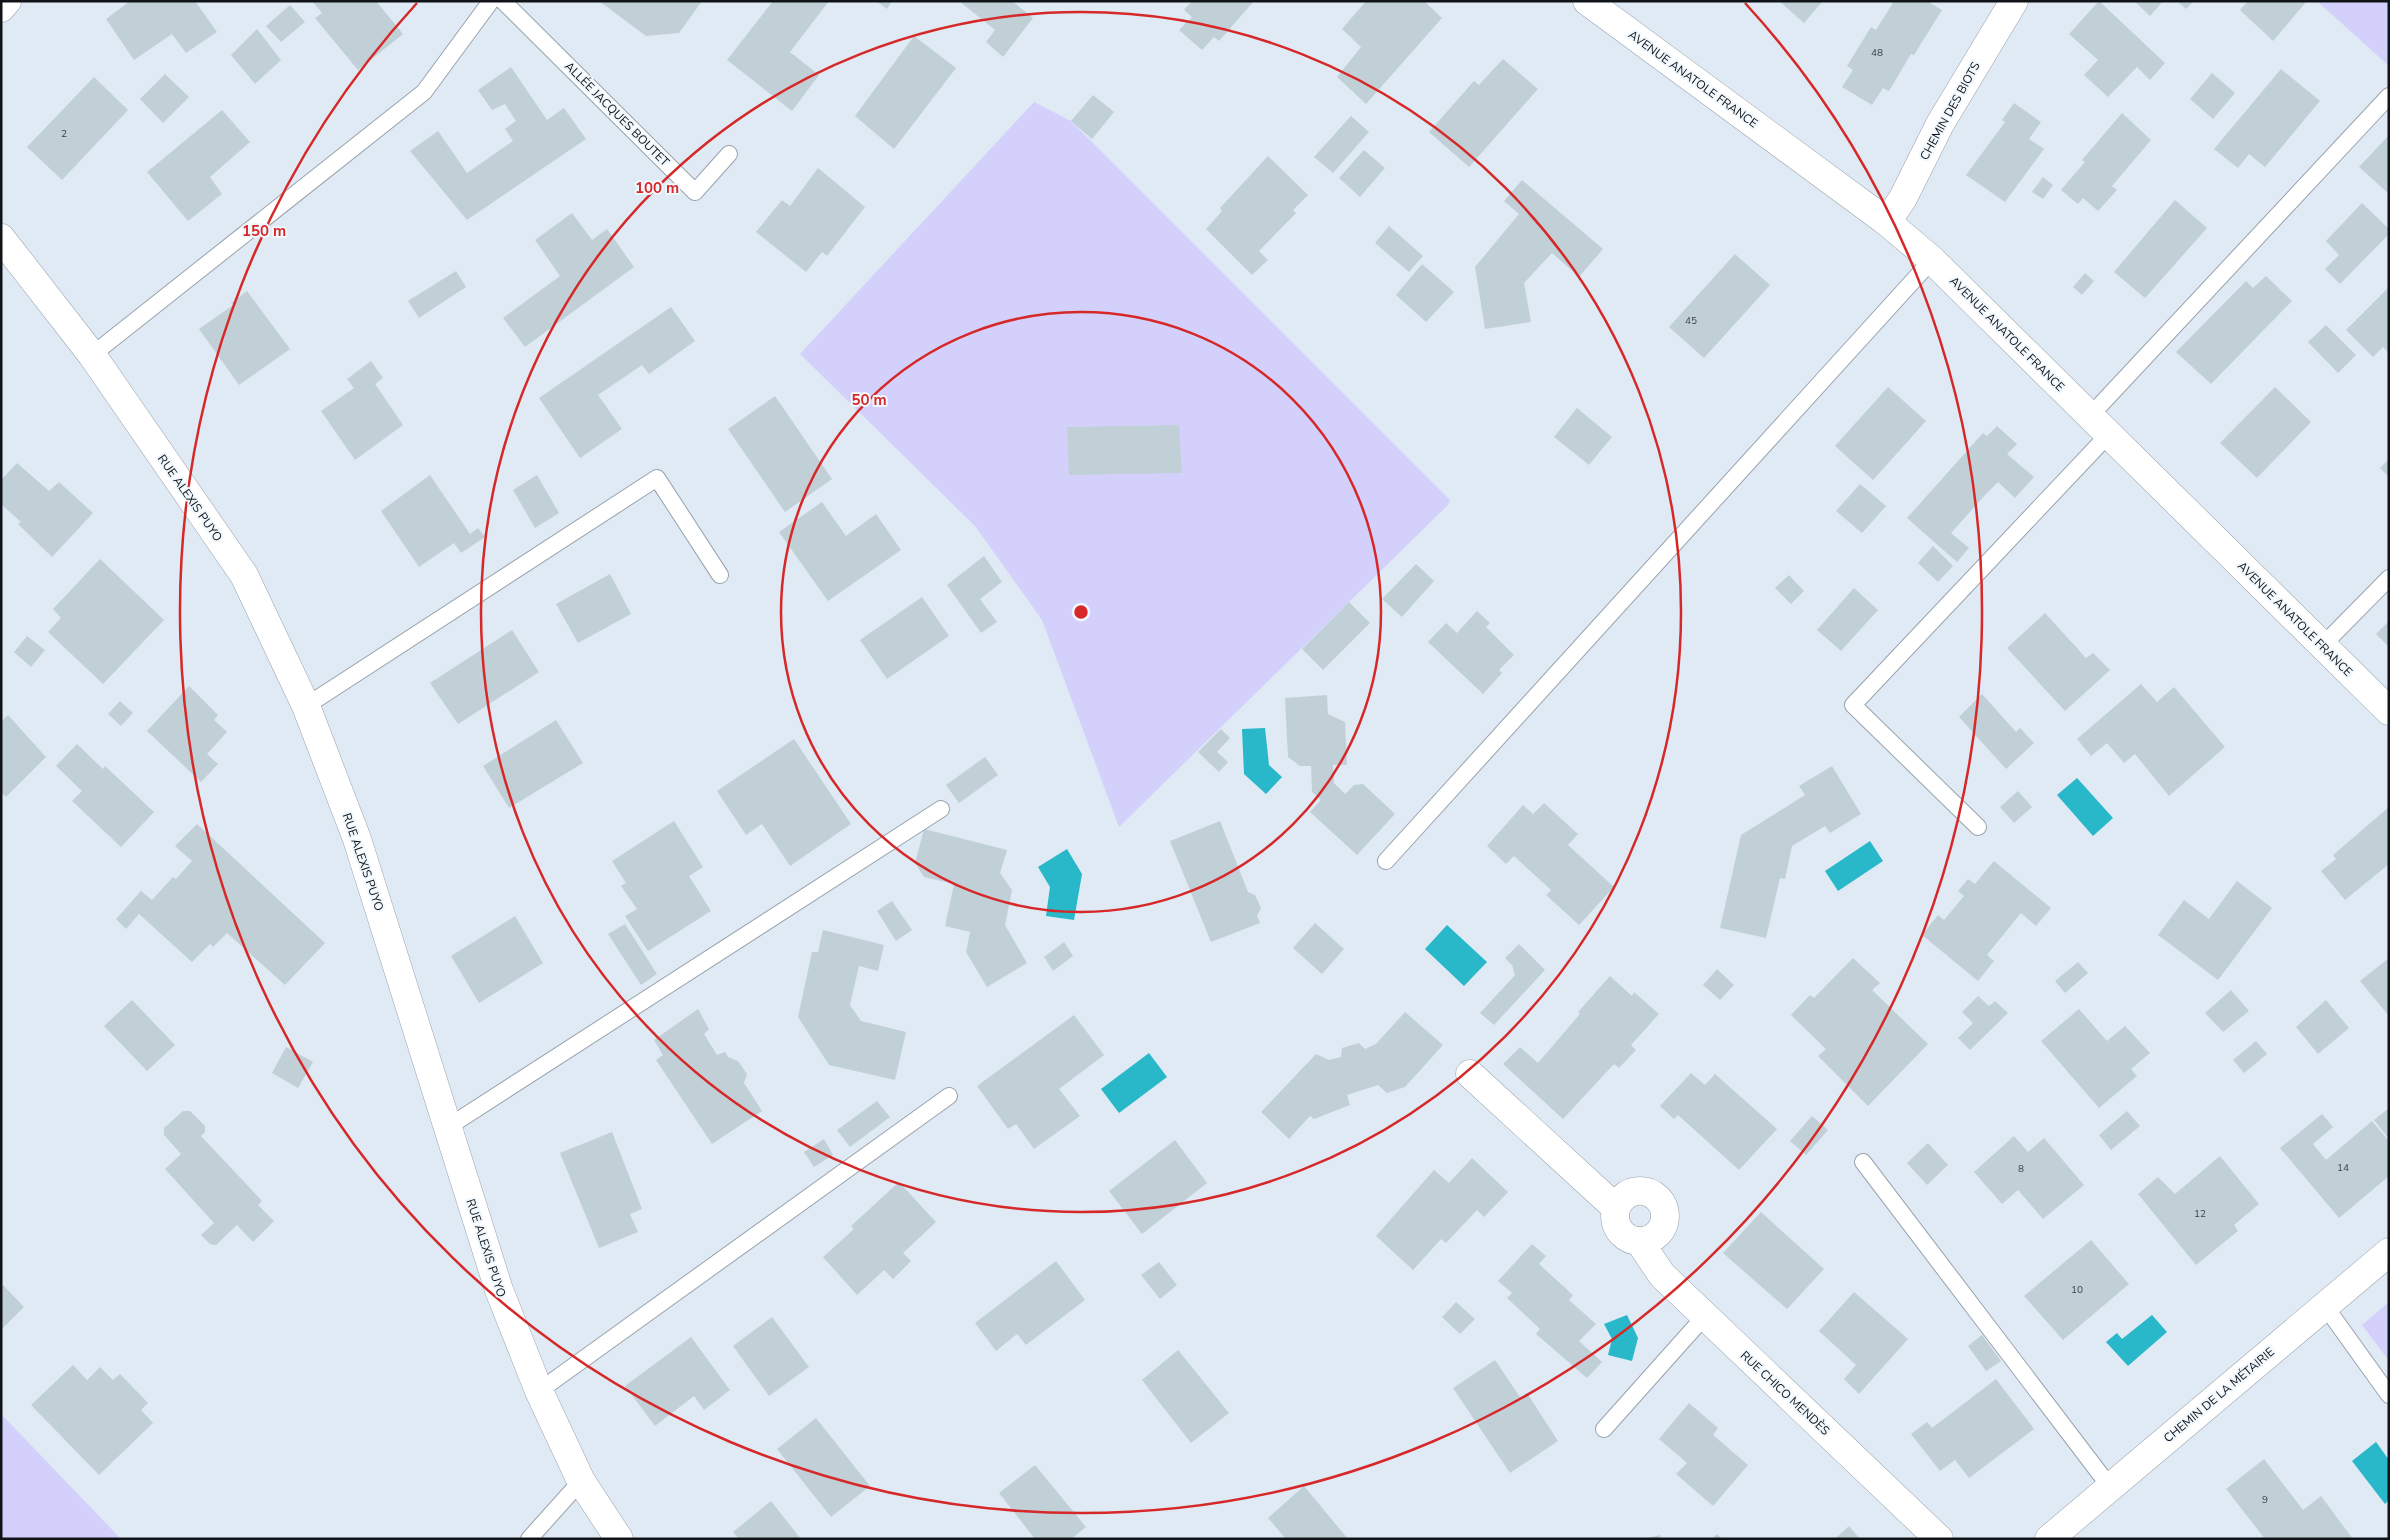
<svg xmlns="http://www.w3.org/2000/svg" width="2390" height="1540" font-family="'Nunito Sans',sans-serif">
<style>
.green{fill:#d3d1fb}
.water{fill:#28b8c9}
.building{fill:#c1d0d7}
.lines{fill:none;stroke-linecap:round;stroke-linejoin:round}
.lane-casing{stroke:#99a3ad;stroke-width:18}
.street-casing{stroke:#99a3ad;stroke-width:29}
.secondary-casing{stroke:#99a3ad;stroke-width:29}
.lane{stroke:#fff;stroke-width:16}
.street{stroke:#fff;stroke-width:28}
.secondary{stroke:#fff;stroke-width:28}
.ring{fill:none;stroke:#d62828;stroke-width:2.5}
.labels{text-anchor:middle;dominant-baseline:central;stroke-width:4;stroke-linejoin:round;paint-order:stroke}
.number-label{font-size:10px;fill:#3c4247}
.street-label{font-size:12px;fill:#101317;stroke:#f0f7fd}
.centre{fill:#d62828;stroke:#f0f7fd;stroke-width:2.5}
.ring-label{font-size:15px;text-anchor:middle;font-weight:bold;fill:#d62828;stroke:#f0f7fd;stroke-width:4;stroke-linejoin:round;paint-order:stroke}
</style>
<rect width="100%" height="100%" fill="#dfeaf5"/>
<g class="green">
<polygon points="2317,1 2389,1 2389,66"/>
<polygon points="1034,102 1071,121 1450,500 1447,506 1119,827 1042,620 975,526 800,354"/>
<polygon points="2389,1302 2389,1361 2362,1325"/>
<polygon points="1,1414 121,1539 1,1539"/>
</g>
<g class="water">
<polygon points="1265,728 1269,765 1282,777 1266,794 1244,774 1242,729"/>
<polygon points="2077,778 2113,818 2093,836 2057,795"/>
<polygon points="1870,841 1883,861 1838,891 1825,871"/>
<polygon points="1067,849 1082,874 1074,920 1046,916 1050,887 1038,867"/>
<polygon points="1447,925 1487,962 1464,986 1425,949"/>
<polygon points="1149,1053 1167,1077 1119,1113 1101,1089"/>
<polygon points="1627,1315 1638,1338 1632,1361 1608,1355 1612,1339 1604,1324"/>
<polygon points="2152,1315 2167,1332 2128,1366 2106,1342 2117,1333 2122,1339"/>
<polygon points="2376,1442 2389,1460 2389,1500 2385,1504 2352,1461"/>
</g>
<g class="building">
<polygon points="130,1 195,1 217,32 186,53 172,34 134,60 106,19"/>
<polygon points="312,1 376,1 403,34 358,70 315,18 322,13"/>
<polygon points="599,1 702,1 679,33 646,36"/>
<polygon points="773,1 829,1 790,52 819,75 792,111 727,60"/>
<polygon points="876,1 892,1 887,9"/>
<polygon points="959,1 1012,1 1033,18 1003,57 986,42 995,30"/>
<polygon points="1192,1 1254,1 1219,41 1214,37 1202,50 1179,30 1192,17 1184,10"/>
<polygon points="1366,1 1424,1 1442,18 1366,104 1337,77 1361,47 1342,29"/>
<polygon points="1779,1 1823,1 1804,23"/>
<polygon points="1894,1 1927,1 1942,10 1914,55 1911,54 1889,91 1883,88 1872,105 1842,87 1853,70 1847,66 1871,27 1876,30"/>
<polygon points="2099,1 2165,63 2150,80 2137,67 2108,97 2084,75 2098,60 2069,34"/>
<polygon points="2134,1 2163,1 2150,16"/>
<polygon points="2177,1 2194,1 2186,9"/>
<polygon points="2248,1 2305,1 2306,2 2273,41 2240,10"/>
<polygon points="290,5 305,22 281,42 266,26"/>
<polygon points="257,29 281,60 255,84 231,55"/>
<polygon points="914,36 956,68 894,149 855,116"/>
<polygon points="1503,59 1538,89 1469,167 1429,132 1474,81 1479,85"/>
<polygon points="511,67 547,120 564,108 586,139 467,220 410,151 438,131 467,173 513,141 505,129 516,121 505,104 492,110 478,90"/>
<polygon points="2281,69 2320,101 2265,167 2249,154 2238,168 2214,149"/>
<polygon points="2212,73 2235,93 2213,119 2190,99"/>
<polygon points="165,74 189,97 163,123 140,99"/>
<polygon points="94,77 128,110 62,180 27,147"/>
<polygon points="1093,95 1114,112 1092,139 1071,121"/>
<polygon points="2014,103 2041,122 2029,139 2044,149 2005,202 1966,175 2005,122 2002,120"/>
<polygon points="222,110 250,142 210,177 222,194 188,221 147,172"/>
<polygon points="2122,113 2151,140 2112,186 2117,190 2098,211 2083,198 2078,204 2061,190 2085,162 2082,160"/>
<polygon points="1351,116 1369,132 1333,173 1314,157"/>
<polygon points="2389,135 2389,194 2359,167"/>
<polygon points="1364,150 1385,168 1360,197 1339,178"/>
<polygon points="1268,156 1308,195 1293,210 1296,213 1259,251 1268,260 1252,275 1206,229 1222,211 1220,208"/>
<polygon points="818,168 865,207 827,256 822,252 806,272 756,232 782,200 790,206"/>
<polygon points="2043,177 2053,185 2043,199 2032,192"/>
<polygon points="1522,180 1603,249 1579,277 1552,253 1524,283 1531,322 1485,329 1475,267 1519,214 1504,201"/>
<polygon points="2175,200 2207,228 2145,298 2114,272"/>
<polygon points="2362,203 2389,229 2389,234 2340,284 2325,269 2339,255 2326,241"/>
<polygon points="572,213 592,240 607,229 634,267 525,347 503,318 560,276 535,240"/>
<polygon points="1389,226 1423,256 1409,272 1375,243"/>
<polygon points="1735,254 1770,285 1704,358 1669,327"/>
<polygon points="1422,264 1454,292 1426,322 1396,295"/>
<polygon points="456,271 466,287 419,318 408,301"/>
<polygon points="2085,273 2094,281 2082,295 2073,287"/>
<polygon points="2266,276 2292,301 2211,384 2176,352 2246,281 2253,288"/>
<polygon points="2389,287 2389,353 2383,347 2373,357 2346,330"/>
<polygon points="247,291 290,349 239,385 199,329 233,305 231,303"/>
<polygon points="671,307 695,341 649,374 642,365 598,395 622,429 580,458 539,398"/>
<polygon points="2326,325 2356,355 2338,373 2308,342"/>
<polygon points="371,361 383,378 375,384 403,425 355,460 321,411 354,388 347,379"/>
<polygon points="1888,387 1926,421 1873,480 1835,446"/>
<polygon points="2275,387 2311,422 2257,478 2220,443"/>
<polygon points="775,396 832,479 785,512 728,429"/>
<polygon points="1577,408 1612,437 1589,465 1554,437"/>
<polygon points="1179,425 1182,473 1069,475 1067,427"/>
<polygon points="1997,426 2017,444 2007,454 2034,477 2015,498 1998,482 1985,495 1951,533 1969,548 1957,562 1907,518 1983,433 1987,436"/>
<polygon points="2389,459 2389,477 2380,468"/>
<polygon points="17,463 49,491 59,482 93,513 52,557 18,524 21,522 1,504 1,480"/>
<polygon points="430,475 470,534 478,528 485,537 461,553 454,543 419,567 381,511"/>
<polygon points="537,475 559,513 535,528 513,490"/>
<polygon points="1860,484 1886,506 1862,533 1836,511"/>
<polygon points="822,502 846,536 876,514 901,550 828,601 779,532"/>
<polygon points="1933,546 1953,566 1938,582 1918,563"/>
<polygon points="984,556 1002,582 980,599 997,622 981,633 947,585"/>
<polygon points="100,559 164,620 103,684 48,632 61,618 53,609"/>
<polygon points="1416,564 1434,581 1402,617 1382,599"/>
<polygon points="610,574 631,614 578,643 556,604"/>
<polygon points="1789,575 1804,591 1791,604 1775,588"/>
<polygon points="1854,588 1878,610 1841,651 1817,630"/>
<polygon points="922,597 949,636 887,679 860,640"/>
<polygon points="1349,602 1370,623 1323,670 1302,649"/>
<polygon points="1477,611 1490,623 1486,627 1514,655 1499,670 1502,673 1483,694 1428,642 1446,623 1457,633"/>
<polygon points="2045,613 2086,658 2093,653 2110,670 2065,711 2007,648"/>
<polygon points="2389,621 2389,647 2376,634"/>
<polygon points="512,630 539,672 458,724 430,683"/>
<polygon points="27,636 45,650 31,667 14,652"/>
<polygon points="2141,684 2157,702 2174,687 2225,747 2169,796 2135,754 2124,763 2107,743 2091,756 2077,739"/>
<polygon points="189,686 218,715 214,720 227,732 207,754 218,764 201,782 147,731"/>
<polygon points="1982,694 2016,732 2020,728 2034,743 2006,769 1959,717"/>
<polygon points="1327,695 1328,714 1345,722 1347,765 1333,765 1334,783 1345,794 1354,785 1363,784 1395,814 1357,855 1310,812 1321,800 1312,792 1311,766 1300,766 1288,757 1285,698"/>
<polygon points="120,701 133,713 121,726 108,714"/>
<polygon points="8,715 46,757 6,797 1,792 1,722"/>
<polygon points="556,720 583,763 509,808 483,766"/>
<polygon points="1221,729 1230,738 1217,752 1228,762 1219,772 1198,752"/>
<polygon points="794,739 851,824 790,866 762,824 746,835 717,791"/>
<polygon points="77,744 103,769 105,766 154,812 121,847 72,801 82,791 56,766"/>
<polygon points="985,757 998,775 959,803 946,785"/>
<polygon points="1832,766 1861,814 1830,833 1825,826 1792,846 1785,879 1780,878 1766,938 1720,928 1741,835 1805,795 1799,786"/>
<polygon points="2018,791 2032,807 2014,823 2000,807"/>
<polygon points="1544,803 1578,834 1568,845 1614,887 1579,925 1546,895 1551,890 1514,856 1506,864 1487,846 1523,805 1533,814"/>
<polygon points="2389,807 2389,864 2345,900 2321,871 2336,859 2333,855"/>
<polygon points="674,821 703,867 689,876 711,911 648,951 625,916 637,909 621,886 626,883 612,861"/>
<polygon points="1220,821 1248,892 1255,895 1261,908 1257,916 1260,923 1211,942 1170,841"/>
<polygon points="197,824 325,943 285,985 227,933 213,947 210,944 192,962 139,914 126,929 116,919 141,891 152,900 173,877 176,879 192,861 175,846"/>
<polygon points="924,829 1007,850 1000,873 1012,890 1005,925 1027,963 987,987 966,952 970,932 945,926 954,884 924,877 915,863"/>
<polygon points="1994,861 2051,908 2036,926 2021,913 1987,955 1994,961 1978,981 1922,935 1938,915 1944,920 1964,896 1958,891 1968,879 1975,884"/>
<polygon points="2237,881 2272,908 2218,980 2158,935 2184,900 2209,919"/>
<polygon points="892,901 912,930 896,941 877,911"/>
<polygon points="515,916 543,963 479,1003 451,956"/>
<polygon points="1315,923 1344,949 1322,974 1293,948"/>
<polygon points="625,924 657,974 641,985 608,934"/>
<polygon points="823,930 884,945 878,971 859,966 850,1005 861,1021 906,1032 895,1080 829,1065 798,1017 812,952 818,952"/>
<polygon points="1064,942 1073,956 1053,971 1044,957"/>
<polygon points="1519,944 1545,970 1494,1025 1480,1013 1515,975 1512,965 1505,958"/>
<polygon points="1853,958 1880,983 1872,990 1928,1044 1868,1106 1818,1056 1826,1049 1791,1015 1810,995 1814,998"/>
<polygon points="2389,958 2389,1016 2360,981"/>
<polygon points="2078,962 2088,973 2065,993 2055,981"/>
<polygon points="1717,969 1734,985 1720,1000 1703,985"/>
<polygon points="1610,976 1632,996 1634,992 1659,1014 1631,1045 1636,1050 1619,1068 1614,1064 1563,1119 1503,1064 1520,1047 1538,1063 1580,1014 1578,1012"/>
<polygon points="2231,990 2249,1011 2223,1032 2205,1013"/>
<polygon points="1978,996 1989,1006 1995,1001 2008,1013 1970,1050 1958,1038 1973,1023 1962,1012"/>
<polygon points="132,1000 175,1045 147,1071 104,1026"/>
<polygon points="2326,1000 2349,1028 2318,1054 2296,1027"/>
<polygon points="698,1009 709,1029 704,1034 717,1055 725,1052 728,1057 738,1061 747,1074 744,1083 762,1111 712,1144 656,1060 663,1055 654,1040"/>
<polygon points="2079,1009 2107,1041 2125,1026 2150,1053 2131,1069 2137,1076 2099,1108 2041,1041"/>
<polygon points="1405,1012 1443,1045 1405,1087 1387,1093 1378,1085 1347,1095 1350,1105 1314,1119 1310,1116 1289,1139 1261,1112 1316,1054 1329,1060 1341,1057 1342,1048 1359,1043 1365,1049 1376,1044"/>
<polygon points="1074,1015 1104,1055 1059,1089 1080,1116 1034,1149 1016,1124 1008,1129 977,1086"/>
<polygon points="2256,1041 2267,1054 2244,1073 2233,1060"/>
<polygon points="286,1047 313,1062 298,1088 272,1073"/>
<polygon points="1691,1073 1705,1085 1715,1074 1777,1129 1739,1170 1678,1115 1674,1119 1660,1106"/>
<polygon points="877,1101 890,1117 850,1147 837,1130"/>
<polygon points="2389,1108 2389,1139 2374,1120"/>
<polygon points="183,1111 190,1111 205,1126 205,1132 201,1136 262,1201 258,1205 274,1221 253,1242 237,1225 216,1245 210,1244 201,1235 214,1223 165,1169 181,1154 164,1135 164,1128"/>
<polygon points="2127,1111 2140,1126 2111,1150 2099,1135"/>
<polygon points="2322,1114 2333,1127 2313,1144 2326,1160 2372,1121 2389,1141 2389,1176 2339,1218 2280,1148"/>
<polygon points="1812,1116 1828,1130 1806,1155 1790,1141"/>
<polygon points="612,1132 642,1209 630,1214 638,1232 599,1248 560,1153"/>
<polygon points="2014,1136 2028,1152 2044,1138 2084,1185 2043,1219 2018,1190 2002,1204 1974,1172"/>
<polygon points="824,1139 833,1155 814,1167 804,1152"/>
<polygon points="1175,1140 1207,1183 1142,1234 1109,1191"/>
<polygon points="1928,1143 1948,1165 1927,1185 1907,1163"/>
<polygon points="2220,1156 2259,1204 2234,1225 2238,1231 2196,1265 2138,1194 2158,1177 2175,1194"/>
<polygon points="1472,1158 1508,1192 1484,1217 1477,1210 1446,1243 1441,1239 1413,1270 1376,1236 1434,1170 1449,1183"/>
<polygon points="899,1182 936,1222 903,1253 911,1261 893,1279 884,1270 857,1295 823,1257 854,1229 851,1226"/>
<polygon points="1761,1212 1824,1269 1787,1309 1723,1253"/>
<polygon points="2091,1240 2129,1284 2063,1340 2024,1296"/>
<polygon points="1532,1244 1546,1256 1539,1264 1573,1295 1569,1300 1596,1324 1579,1341 1602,1362 1587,1378 1536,1334 1540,1329 1507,1298 1512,1293 1498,1281"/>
<polygon points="1056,1261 1085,1300 1026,1345 1017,1334 996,1351 975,1323"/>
<polygon points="1159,1262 1177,1285 1160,1299 1141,1275"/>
<polygon points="3,1285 24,1307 1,1330 1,1287"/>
<polygon points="1854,1292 1908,1339 1859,1394 1844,1379 1856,1365 1819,1331"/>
<polygon points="1456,1302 1475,1319 1460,1334 1442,1317"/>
<polygon points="772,1317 809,1367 769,1396 733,1346"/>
<polygon points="1982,1335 2001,1361 1986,1371 1968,1346"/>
<polygon points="691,1337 730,1390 704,1410 694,1396 655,1426 625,1386"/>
<polygon points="1178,1350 1229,1413 1191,1443 1142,1380"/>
<polygon points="1495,1360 1520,1397 1527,1393 1558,1441 1510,1473 1453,1388"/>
<polygon points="73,1365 87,1380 100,1367 113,1380 120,1374 148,1403 141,1410 153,1423 99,1475 31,1405"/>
<polygon points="1996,1379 2034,1429 1969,1478 1955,1460 1940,1471 1911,1434 1927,1422 1932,1428"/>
<polygon points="1689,1403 1718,1428 1713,1435 1748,1465 1713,1506 1676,1474 1687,1463 1659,1439"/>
<polygon points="816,1418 870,1486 831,1517 777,1449"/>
<polygon points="2264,1459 2303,1510 2321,1496 2353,1539 2265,1539 2226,1489"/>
<polygon points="1035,1465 1086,1527 1071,1539 1035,1539 999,1493"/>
<polygon points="1304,1486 1348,1539 1286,1539 1268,1518"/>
<polygon points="771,1501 801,1539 739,1539 733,1532"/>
<polygon points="1849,1526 1860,1539 1835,1539"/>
<polygon points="1717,1534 1722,1539 1712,1539"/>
<polygon points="1660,1535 1661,1539 1648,1539 1648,1538"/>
</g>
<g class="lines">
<defs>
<g id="lane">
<polyline points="503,1 695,192 729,154"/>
<polyline points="92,355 424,92 491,1"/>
<polyline points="2090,416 2389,96"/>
<polyline points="2322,646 2389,578"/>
<polyline points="306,706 657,478 720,575"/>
<polyline points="1978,827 1853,705 2109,434"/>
<polyline points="1386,861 1932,260"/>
<polyline points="448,1127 941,809"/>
<polyline points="1863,1162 2110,1487"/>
<polyline points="2325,1306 2389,1395"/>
<polyline points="539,1391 949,1096"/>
<polyline points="1604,1429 1704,1317"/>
<polyline points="529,1539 581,1481"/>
</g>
<g id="street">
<polyline points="1,8 7,1"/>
<polyline points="1887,222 1903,198 1940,124 2014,1"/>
<polyline points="1470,1074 1616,1208"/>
<circle cx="1640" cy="1216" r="25"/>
<polyline points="1639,1241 1662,1275 1939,1539"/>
<polyline points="2049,1539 2389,1252"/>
</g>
<g id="secondary">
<polyline points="1587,1 1887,222 1932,260 2389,711"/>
<polyline points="1,238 92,355 244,575 306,706 357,839 499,1290 539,1391 581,1481 619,1539"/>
</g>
</defs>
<use href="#lane" class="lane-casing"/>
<use href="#street" class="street-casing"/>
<use href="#secondary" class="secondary-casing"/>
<use href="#lane" class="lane"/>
<use href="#street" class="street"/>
<use href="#secondary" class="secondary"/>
</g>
<g class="ring">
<circle cx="1081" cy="612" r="300"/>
<circle cx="1081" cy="612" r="600"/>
<path d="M1745 3A901 901 0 1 1 417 3"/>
</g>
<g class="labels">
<g class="number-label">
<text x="1877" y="53">48</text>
<text x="64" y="134">2</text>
<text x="1691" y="321">45</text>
<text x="2343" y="1168">14</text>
<text x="2021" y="1169">8</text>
<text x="2200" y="1214">12</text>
<text x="2077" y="1290">10</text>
<text x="2265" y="1500">9</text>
</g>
<g class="street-label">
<text transform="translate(1693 79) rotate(36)">AVENUE ANATOLE FRANCE</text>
<text transform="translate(1950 111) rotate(-61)">CHEMIN DES BIOTS</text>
<text transform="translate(617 114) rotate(45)">ALLÉE JACQUES BOUTET</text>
<text transform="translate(2007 334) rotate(45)">AVENUE ANATOLE FRANCE</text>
<text transform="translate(190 498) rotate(55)">RUE ALEXIS PUYO</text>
<text transform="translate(2295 619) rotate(45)">AVENUE ANATOLE FRANCE</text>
<text transform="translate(363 862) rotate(71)">RUE ALEXIS PUYO</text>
<text transform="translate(486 1248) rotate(72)">RUE ALEXIS PUYO</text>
<text transform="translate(1785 1393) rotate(43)">RUE CHICO MENDÈS</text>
<text transform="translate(2219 1395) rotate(-40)">CHEMIN DE LA MÉTAIRIE</text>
</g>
</g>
<circle cx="1081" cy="612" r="8" class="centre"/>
<g class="ring-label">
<text x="657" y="193">100 m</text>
<text x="264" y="236">150 m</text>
<text x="869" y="405">50 m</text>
</g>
<rect width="2390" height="1540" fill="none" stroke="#101317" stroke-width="5"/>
</svg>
